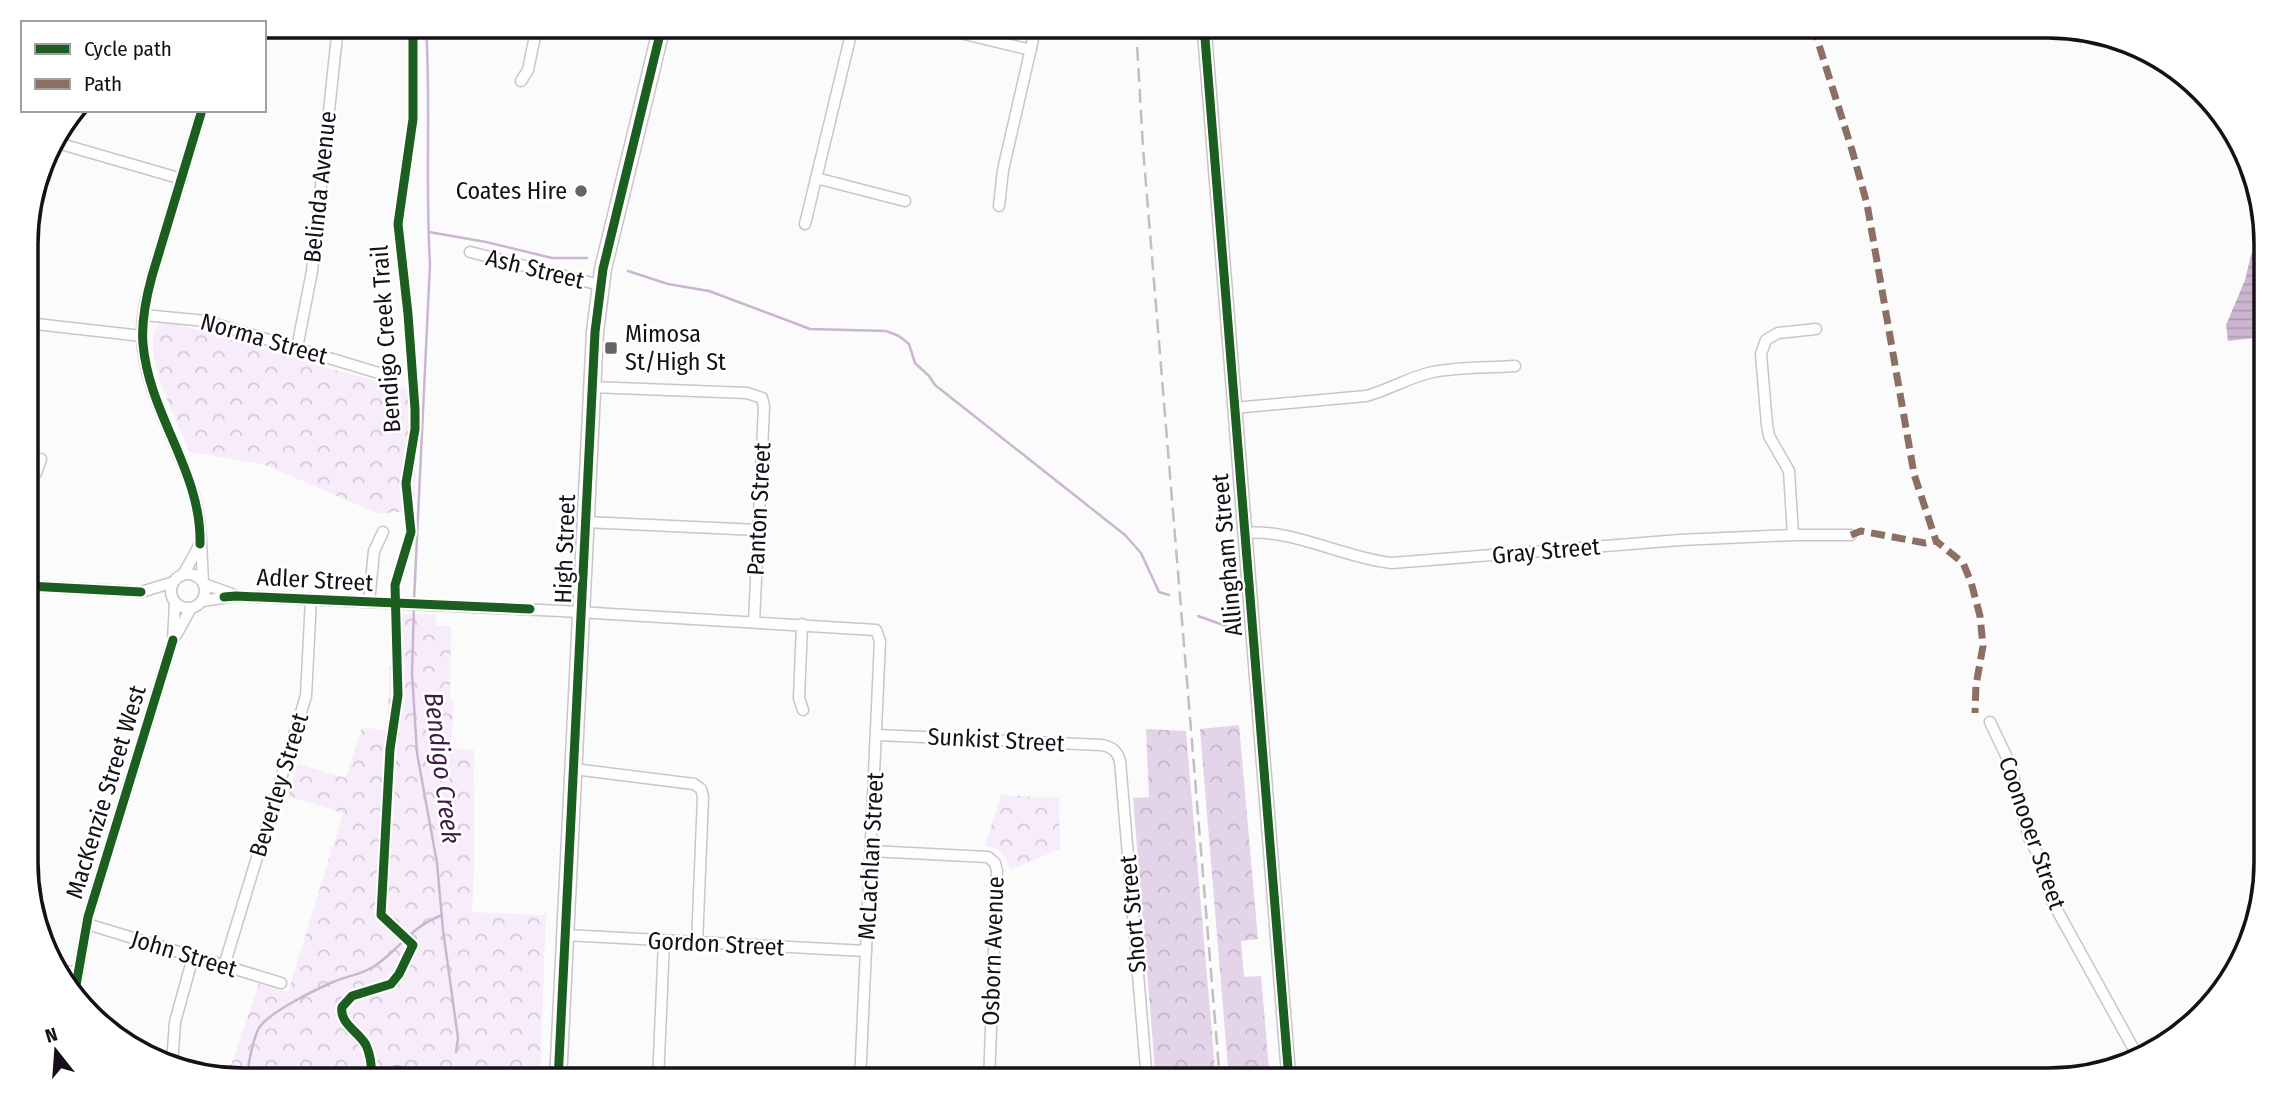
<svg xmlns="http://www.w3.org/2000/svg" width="2292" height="1107" font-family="'Fira Sans Condensed',sans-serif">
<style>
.forest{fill:url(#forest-crowns)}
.park{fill:url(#park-crowns)}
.water{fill:url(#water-rules)}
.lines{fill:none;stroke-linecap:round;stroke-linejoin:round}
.stream{stroke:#cbb6d1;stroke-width:2.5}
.minor-casing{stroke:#cac5cb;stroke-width:13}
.tertiary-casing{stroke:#cac5cb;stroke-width:16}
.trunk-casing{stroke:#cac5cb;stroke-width:19}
.minor{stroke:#fefefe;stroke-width:10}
.tertiary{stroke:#fefefe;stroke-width:12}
.trunk{stroke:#fefefe;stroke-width:16}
.rail{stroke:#c1c0c1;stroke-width:2.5;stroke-dasharray:14 7;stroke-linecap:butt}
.quiet{stroke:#8d6e63;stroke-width:7;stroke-dasharray:14 7;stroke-linecap:butt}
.cycleway-casing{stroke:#fff;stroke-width:13}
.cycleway{stroke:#1b5e20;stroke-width:9}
.poi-dot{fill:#676269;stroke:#fff;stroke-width:2.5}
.labels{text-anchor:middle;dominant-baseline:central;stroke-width:5;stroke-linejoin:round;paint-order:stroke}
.street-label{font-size:24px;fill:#17101a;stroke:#fff}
.poi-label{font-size:24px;fill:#17101a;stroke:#fff;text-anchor:end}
.water-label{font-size:26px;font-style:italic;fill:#3e1948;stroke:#fff}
.rim{fill:none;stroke:#17101a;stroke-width:3.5}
</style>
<defs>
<pattern id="forest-crowns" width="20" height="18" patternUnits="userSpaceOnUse" patternTransform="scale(1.75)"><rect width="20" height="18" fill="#e4d4e9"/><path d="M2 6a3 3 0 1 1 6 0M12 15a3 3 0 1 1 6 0" fill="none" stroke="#c3b5c7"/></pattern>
<pattern id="park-crowns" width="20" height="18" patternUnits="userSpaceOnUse" patternTransform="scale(1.75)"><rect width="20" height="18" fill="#f7ecfa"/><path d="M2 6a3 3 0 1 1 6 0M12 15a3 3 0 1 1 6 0" fill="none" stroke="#d3c9d6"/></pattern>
<pattern id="water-rules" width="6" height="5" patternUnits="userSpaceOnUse" patternTransform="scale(1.75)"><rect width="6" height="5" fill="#cbb6d1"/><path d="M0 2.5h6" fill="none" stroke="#ae9bb3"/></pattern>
</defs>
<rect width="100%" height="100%" fill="#fbfbfb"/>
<g class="forest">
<polygon points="1239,725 1258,939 1241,941 1244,977 1261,976 1270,1080 1229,1080 1200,729"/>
<polygon points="1146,729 1186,731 1216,1081 1156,1081 1133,798 1149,797"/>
</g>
<g class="park">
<path d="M160 323H174L319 366 419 392 414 510 379 514 263 464 190 452C180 428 136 344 160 323Z"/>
<path d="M392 613 436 615 435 626H451L450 699 454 700 451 748 474 750C473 804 476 858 472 912L542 915 546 911 540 1081H245L227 1077 259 983 288 992 343 813 288 796 298 764 346 778 362 727 387 731Z"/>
<path d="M1001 795 1059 798 1060 849 1010 870C1006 855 1001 848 985 846Z"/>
</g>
<g class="water">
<polygon points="2264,225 2264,337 2228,341 2226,325 2245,280 2251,255"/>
<path d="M395 1065C409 1066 423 1070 436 1070 452 1070 468 1070 481 1081H380L385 1070Z"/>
</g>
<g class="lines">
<g class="stream">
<polyline points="429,232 486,242 552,258 587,258"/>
<polyline points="628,271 668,284 709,291 810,329 886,331 899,336 909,344 915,363 929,376 935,385 1125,535 1141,553 1159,592 1169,595"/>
<path d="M414 601 430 264C425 184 431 105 426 26"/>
<polyline points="414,607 412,673 417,753 437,863 443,930 458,1038 456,1052"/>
<polyline points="1198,616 1240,631"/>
<path d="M247 1081C247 1068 253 1039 259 1028 269 1012 315 990 333 982 347 976 360 975 373 967 401 949 407 929 442 915"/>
</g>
<defs>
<g id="minor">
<polyline points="931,26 1031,50"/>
<polyline points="521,81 528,70 537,26"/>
<path d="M202 110 152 276C147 296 141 317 142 339 145 394 179 443 194 496 202 523 201 552 203 581"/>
<polyline points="54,142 182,179"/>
<polyline points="816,178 905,201"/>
<polyline points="999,206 1003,170 1036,26"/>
<polyline points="805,224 853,26"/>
<polyline points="470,252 600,285"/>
<polyline points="144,315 206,321 382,374"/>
<polyline points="27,323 142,336"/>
<polyline points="297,348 312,271 338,26"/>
<polyline points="591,387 747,393 762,398 764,407 754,622"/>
<path d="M1234 408 1366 396C1389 390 1409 377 1433 372 1459 367 1488 368 1515 366"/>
<polyline points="27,484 36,473 41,459"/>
<polyline points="585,522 758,530"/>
<path d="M1244 533C1291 528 1344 558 1392 563L1680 540 1793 535H1851"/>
<polyline points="1793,535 1789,471 1769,436 1767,425 1761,354 1766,340 1778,333 1816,329"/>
<circle cx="188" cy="591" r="17"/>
<polyline points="183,575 199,546"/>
<polyline points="204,584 232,594"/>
<polyline points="28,586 141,592 174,582"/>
<polyline points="202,601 236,596 561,611 876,630 880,641 860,1081"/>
<polyline points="369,602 374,551 383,532"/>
<polyline points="802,624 799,698 803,710"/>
<polyline points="176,635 191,608"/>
<polyline points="1990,722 2010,764 2029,838 2044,866 2052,901 2137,1055"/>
<path d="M878 735 1102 745C1112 747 1117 751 1120 761L1147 1081"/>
<polyline points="574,769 694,784 701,789 703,797 697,943"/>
<polyline points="871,851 988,857 995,863 997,871 989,1081"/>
<polyline points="87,924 281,983"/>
<polyline points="565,935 866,951"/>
<polyline points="224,966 306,696 311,599"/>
<polyline points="61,971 77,972"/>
<polyline points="74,997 88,917 173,640 175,603"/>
<polyline points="172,1064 175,1022 193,957"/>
<polyline points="658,1081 664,941"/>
</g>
<polyline id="tertiary" points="1204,26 1289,1080"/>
<polyline id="trunk" points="558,1081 595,332 603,269 662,26"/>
</defs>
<use href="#minor" class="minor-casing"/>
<use href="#tertiary" class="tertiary-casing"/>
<use href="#trunk" class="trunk-casing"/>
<use href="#minor" class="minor"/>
<use href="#tertiary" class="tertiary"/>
<use href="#trunk" class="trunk"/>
<polyline class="rail" points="1136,26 1143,148 1220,1081"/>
<g class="quiet">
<polyline points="1813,26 1852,150 1867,204 1914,474 1936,541 1963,563 1971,582 1980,616 1983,646 1976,685 1975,713"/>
<polyline points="1851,535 1861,531 1925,543 1936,541"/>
</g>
<defs>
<g id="cycleway">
<polyline points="1204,26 1289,1080"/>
<path d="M200 544C202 472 149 415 143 344 141 321 146 298 152 276L202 110"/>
<polyline points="28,586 141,592"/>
<polyline points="224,597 236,596 530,609"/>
<polyline points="74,997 88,917 173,640"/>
<path d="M371 1081C372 1070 371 1056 366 1045 359 1032 339 1023 342 1007L352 996 391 984 399 974 413 945 381 915 390 749 398 695 395 585 411 532 406 483 415 429V409L408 314 398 224 413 119V26"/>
<polyline points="558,1081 595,332 603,269 662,26"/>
</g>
</defs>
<use href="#cycleway" class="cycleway-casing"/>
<use href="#cycleway" class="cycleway"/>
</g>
<g class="poi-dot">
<circle cx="581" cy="191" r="7"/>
<rect x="604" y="341" width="14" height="14" rx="3.5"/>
</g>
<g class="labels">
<g class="street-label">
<text transform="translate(320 187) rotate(-84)">Belinda Avenue</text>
<text transform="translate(535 269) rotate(14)">Ash Street</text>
<text transform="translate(264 339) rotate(16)">Norma Street</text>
<text transform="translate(386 339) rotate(-94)">Bendigo Creek Trail</text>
<text transform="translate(759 509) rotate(-87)">Panton Street</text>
<text transform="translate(565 549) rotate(-88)">High Street</text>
<text transform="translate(1546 551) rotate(-5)">Gray Street</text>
<text transform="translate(1227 555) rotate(-95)">Allingham Street</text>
<text transform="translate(315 580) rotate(3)">Adler Street</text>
<text transform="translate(996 740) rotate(3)">Sunkist Street</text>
<text transform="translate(279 785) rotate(-73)">Beverley Street</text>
<text transform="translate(106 792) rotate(-73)">MacKenzie Street West</text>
<text transform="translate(2032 833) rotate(71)">Coonooer Street</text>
<text transform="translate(871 856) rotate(-87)">McLachlan Street</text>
<text transform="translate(1133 914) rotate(-95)">Short Street</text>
<text transform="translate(716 944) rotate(3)">Gordon Street</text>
<text transform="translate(993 951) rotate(-88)">Osborn Avenue</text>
<text transform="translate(184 954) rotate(17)">John Street</text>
</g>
<g class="poi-label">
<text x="567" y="191">Coates Hire</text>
<text x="625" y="334" text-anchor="start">Mimosa<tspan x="625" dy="28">St/High St</tspan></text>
</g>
<g class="water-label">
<text transform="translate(442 768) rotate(83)">Bendigo Creek</text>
</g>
</g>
<path d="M0 0H2292V1107H0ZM244 38H2048A206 206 0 0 1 2254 244V862A206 206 0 0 1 2048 1068H244A206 206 0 0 1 38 862V244A206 206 0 0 1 244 38Z" fill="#fff" fill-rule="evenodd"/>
<path class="rim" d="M244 38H2048A206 206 0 0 1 2254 244V862A206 206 0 0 1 2048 1068H244A206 206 0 0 1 38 862V244A206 206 0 0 1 244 38Z"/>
<rect x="21" y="21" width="245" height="91" fill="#ffffff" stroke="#a29fa3" stroke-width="2"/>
<rect x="35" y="44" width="35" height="10" fill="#1b5e20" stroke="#a29fa3" stroke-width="2"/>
<text x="84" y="56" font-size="21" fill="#17101a">Cycle path</text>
<rect x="35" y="79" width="35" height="10" fill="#8d6e63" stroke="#a29fa3" stroke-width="2"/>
<text x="84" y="91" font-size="21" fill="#17101a">Path</text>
<g transform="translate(56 1051) rotate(343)" stroke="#ffffff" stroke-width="5" paint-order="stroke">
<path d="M0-5L12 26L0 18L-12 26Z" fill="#17101a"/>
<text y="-10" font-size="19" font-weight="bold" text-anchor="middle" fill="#17101a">N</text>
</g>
</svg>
